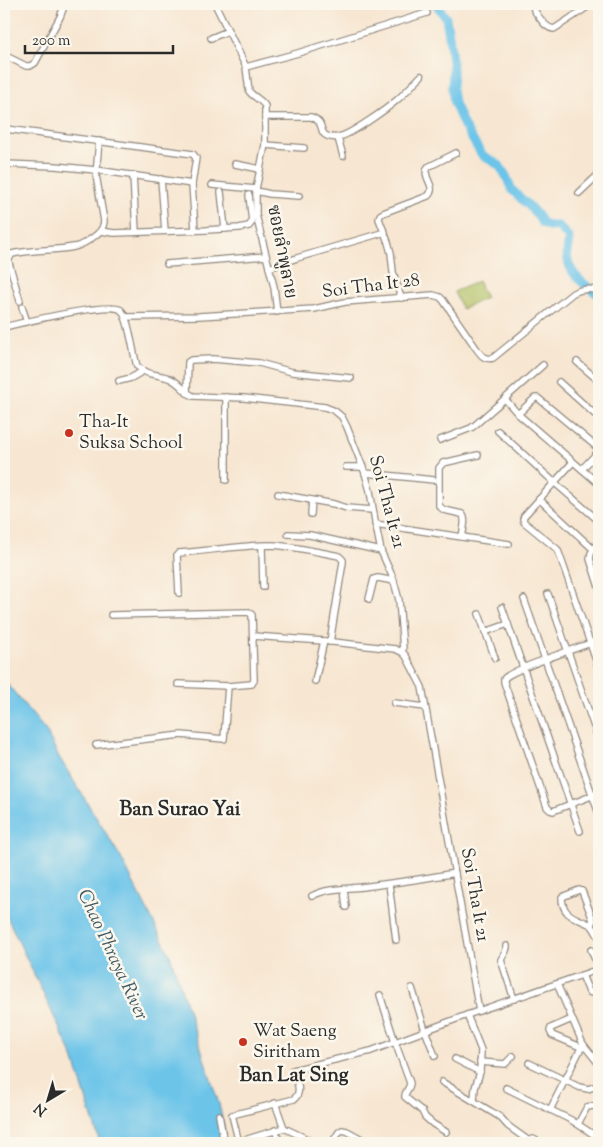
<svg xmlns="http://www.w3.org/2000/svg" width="603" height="1147" font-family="'Sorts Mill Goudy','Noto Serif Thai',serif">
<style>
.green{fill:#b0c063;stroke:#6e7647}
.water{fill:#6cc4e9;stroke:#4c788a}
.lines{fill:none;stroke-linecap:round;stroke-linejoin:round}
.river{stroke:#6cc4e9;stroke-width:9}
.minor-casing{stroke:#91887e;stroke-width:8}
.minor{stroke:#fff;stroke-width:5.5}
.poi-dot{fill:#c8321e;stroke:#fbf7ec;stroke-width:2}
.labels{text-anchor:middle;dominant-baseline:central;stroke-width:5;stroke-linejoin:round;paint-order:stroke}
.street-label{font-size:18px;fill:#2b2b2b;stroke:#fbf7ec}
.poi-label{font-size:18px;fill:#2b2b2b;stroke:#fbf7ec;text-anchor:start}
.water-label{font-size:19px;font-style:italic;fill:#3e5964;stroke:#fbf7ec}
.quarter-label{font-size:20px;font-weight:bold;fill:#2b2b2b;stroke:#fbf7ec}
</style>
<rect width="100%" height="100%" fill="#fbf7ec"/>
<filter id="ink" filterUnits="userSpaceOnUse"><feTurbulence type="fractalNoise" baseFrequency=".02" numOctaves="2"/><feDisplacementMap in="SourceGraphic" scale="10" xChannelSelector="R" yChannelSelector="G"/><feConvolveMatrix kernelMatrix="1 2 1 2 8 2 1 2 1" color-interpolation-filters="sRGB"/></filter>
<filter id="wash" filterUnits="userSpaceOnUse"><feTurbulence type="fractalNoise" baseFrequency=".0096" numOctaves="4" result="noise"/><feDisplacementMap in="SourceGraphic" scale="20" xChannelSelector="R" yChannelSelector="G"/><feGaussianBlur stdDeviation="1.12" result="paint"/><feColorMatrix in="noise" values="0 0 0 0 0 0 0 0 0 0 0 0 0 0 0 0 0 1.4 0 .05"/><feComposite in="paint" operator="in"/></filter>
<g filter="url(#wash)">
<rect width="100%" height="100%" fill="#f7e6d1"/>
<polygon class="green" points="478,281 486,298 462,309 454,292"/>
<polygon class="water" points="4,680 46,731 59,757 120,856 170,955 219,1104 227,1143 100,1143 73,1057 8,919 4,912"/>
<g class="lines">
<path class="river" d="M436 4 446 18 449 35 453 70 452 89 454 103 464 126 482 155 499 165 506 176 512 190 529 206 538 216 542 223 548 226H558L569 238C569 243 567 248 567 253 568 275 583 283 599 295"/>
</g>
</g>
<g filter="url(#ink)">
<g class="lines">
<defs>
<g id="minor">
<path d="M215 4 246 67 249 91C253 97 261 99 265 106V145L256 189V215L274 287 277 312"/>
<path d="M534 10C540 18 545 28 554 29L592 4"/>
<polyline points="211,38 228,31"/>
<polyline points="4,55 26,66 30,66 35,63 60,17 65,4"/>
<polyline points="246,67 298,53 427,13"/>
<polyline points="4,98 6,92"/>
<path d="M265 117H311C326 122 318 133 327 136 329 137 336 138 338 137 349 136 388 108 397 100 405 93 413 84 421 76"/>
<polyline points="4,138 6,129 193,154 196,158 192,184 195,230"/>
<polyline points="338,138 343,156"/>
<polyline points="265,145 304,148"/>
<polyline points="4,164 55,166 96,170 192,184"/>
<polyline points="235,164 260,169"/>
<polyline points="133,175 136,232"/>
<polyline points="161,179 165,231"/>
<polyline points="212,185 256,189"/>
<polyline points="256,191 270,194 299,196"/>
<polyline points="221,192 225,229"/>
<polyline points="579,193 599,174"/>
<polyline points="101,231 114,233 206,230 239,228 249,226 252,222 249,195"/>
<polyline points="167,264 266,256"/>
<polyline points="269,268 297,258 385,232"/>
<path d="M401 298 393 272 391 253 388 242 379 219 380 215 383 213 428 196C438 186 421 178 428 167L456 153"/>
<path d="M20 301 9 263V259L12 254C32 249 54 251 74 247 81 246 99 235 102 228 103 227 104 222 104 221L96 175 99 141"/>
<polyline points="22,307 27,322"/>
<path d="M125 317 199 316 314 309 345 302 433 295 440 297 443 300 476 348C481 355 484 360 493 358L573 293C581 289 590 288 599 291"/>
<path d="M4 327C21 323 110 301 121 310 129 317 133 354 137 366 148 377 158 373 171 379 180 383 184 392 193 396L244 398 325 407 335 411 342 417 347 427 365 473 370 491 375 521 381 551 393 578 399 600 403 649 402 652 406 656 422 687 479 1011"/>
<polyline points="577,362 599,381"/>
<polyline points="119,381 131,378 143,371"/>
<polyline points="559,382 599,418"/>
<polyline points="187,393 188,362 191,360 213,359 259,363 292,372 351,378"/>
<polyline points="226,397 226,480"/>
<polyline points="505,399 518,414 599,484"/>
<polyline points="518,414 535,398 538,398 599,449"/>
<polyline points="498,431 555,483 599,521"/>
<polyline points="440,440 471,428 475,425 543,365"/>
<polyline points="573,462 524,516 523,519 524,522 557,549 559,553 599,669"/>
<polyline points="346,467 363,467"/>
<polyline points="582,469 599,451"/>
<polyline points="365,473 434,480"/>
<polyline points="278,494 334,504 346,508 373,510"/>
<polyline points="539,499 593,549"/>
<polyline points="311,514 312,500"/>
<polyline points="375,524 509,544"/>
<polyline points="288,534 310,535 381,551"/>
<path d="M462 537C463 529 467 519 462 514L444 510 439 506V468L443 463 478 455"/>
<polyline points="599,542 591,553 590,559 599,587"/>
<polyline points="262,546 263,587"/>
<path d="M179 593 177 555 179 553C209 551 240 545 271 545 294 546 317 552 339 556L343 560V562L330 642"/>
<polyline points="548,594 599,741"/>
<polyline points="369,599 374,579 378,578 394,581"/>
<polyline points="524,599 599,814"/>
<polyline points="502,607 580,831"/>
<polyline points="479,614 495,658"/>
<polyline points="111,615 249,612 252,615 254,680 252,684 228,686 178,684"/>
<polyline points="485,632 508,624"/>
<polyline points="253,636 324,641 395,649 402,652"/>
<path d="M599 640C584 646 511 669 504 679V682L547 807 550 810 553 811 599 793"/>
<polyline points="315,681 324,641"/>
<polyline points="394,703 425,707"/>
<polyline points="96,745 181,735 224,739 228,686"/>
<polyline points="389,884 396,940"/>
<polyline points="598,884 599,887"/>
<polyline points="344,889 346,907"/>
<path d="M312 896C327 888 345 889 362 887 393 883 423 879 455 873"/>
<path d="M591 924 593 920 582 891 579 890 562 897C562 916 575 917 589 924 594 926 596 933 599 937"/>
<path d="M507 946C507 952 503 955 501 960L514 999"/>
<polyline points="582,975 589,992 593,993 599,990"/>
<polyline points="557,984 583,1044 599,1064"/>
<polyline points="412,988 425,1030 435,1056"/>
<path d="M380 995 395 1042 410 1083C410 1089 404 1092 405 1097L422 1111 425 1117 433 1124 446 1132"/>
<polyline points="467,1015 481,1050 480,1072 475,1088 474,1100"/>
<polyline points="572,1019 551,1028 550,1031 552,1035 583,1048"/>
<polyline points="455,1059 480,1072"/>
<polyline points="480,1062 505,1064 513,1056"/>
<polyline points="529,1063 579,1087 588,1089 599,1085"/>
<polyline points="442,1082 500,1117 508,1126 529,1141"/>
<polyline points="506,1088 571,1120 599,1138"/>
<polyline points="275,1103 284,1128 316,1143"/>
<polyline points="550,1110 583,1044"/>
<polyline points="219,1115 224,1143"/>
<polyline points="578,1124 587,1107 599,1105"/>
<polyline points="275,1130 280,1143"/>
<polyline points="238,1142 284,1128"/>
<path d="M239 1143 232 1115 294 1099C303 1092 296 1080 293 1070L371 1051 467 1015 599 969 591 950"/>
<polyline points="332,1143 339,1132 342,1130 347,1131 369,1143"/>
<polyline points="529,1143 530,1140 533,1139 537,1141 538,1143"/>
</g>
</defs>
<use href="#minor" class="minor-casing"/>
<use href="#minor" class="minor"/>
</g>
</g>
<g class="poi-dot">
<circle cx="69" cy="433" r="5"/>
<circle cx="243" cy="1042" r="5"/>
</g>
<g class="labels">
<g class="street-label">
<text transform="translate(281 252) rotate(79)">ซอยลำพูลาย</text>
<text transform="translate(371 287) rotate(-7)">Soi Tha It 28</text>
<text transform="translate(386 502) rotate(75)">Soi Tha It 21</text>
<text transform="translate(474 895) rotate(80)">Soi Tha It 21</text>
</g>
<g class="poi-label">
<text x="79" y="423">Tha-It<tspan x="79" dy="21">Suksa School</tspan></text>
<text x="253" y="1032">Wat Saeng<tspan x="253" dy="21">Siritham</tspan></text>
</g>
<g class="water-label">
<text transform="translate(112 955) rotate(65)">Chao Phraya River</text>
</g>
<g class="quarter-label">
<text x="180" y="810">Ban Surao Yai</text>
<text x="294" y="1076">Ban Lat Sing</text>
</g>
</g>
<rect width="603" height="1147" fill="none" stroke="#fbf7ec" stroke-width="20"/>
<g transform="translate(48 1100) rotate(218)" stroke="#fbf7ec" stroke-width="4" paint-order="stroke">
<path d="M0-4L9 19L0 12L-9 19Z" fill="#2b2b2b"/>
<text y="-8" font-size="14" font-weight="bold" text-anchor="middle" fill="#2b2b2b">N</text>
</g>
<path d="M25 45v8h148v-8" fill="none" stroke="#2b2b2b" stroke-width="2.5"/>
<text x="32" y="45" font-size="15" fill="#2b2b2b" stroke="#fbf7ec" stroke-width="4" paint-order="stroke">200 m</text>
</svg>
